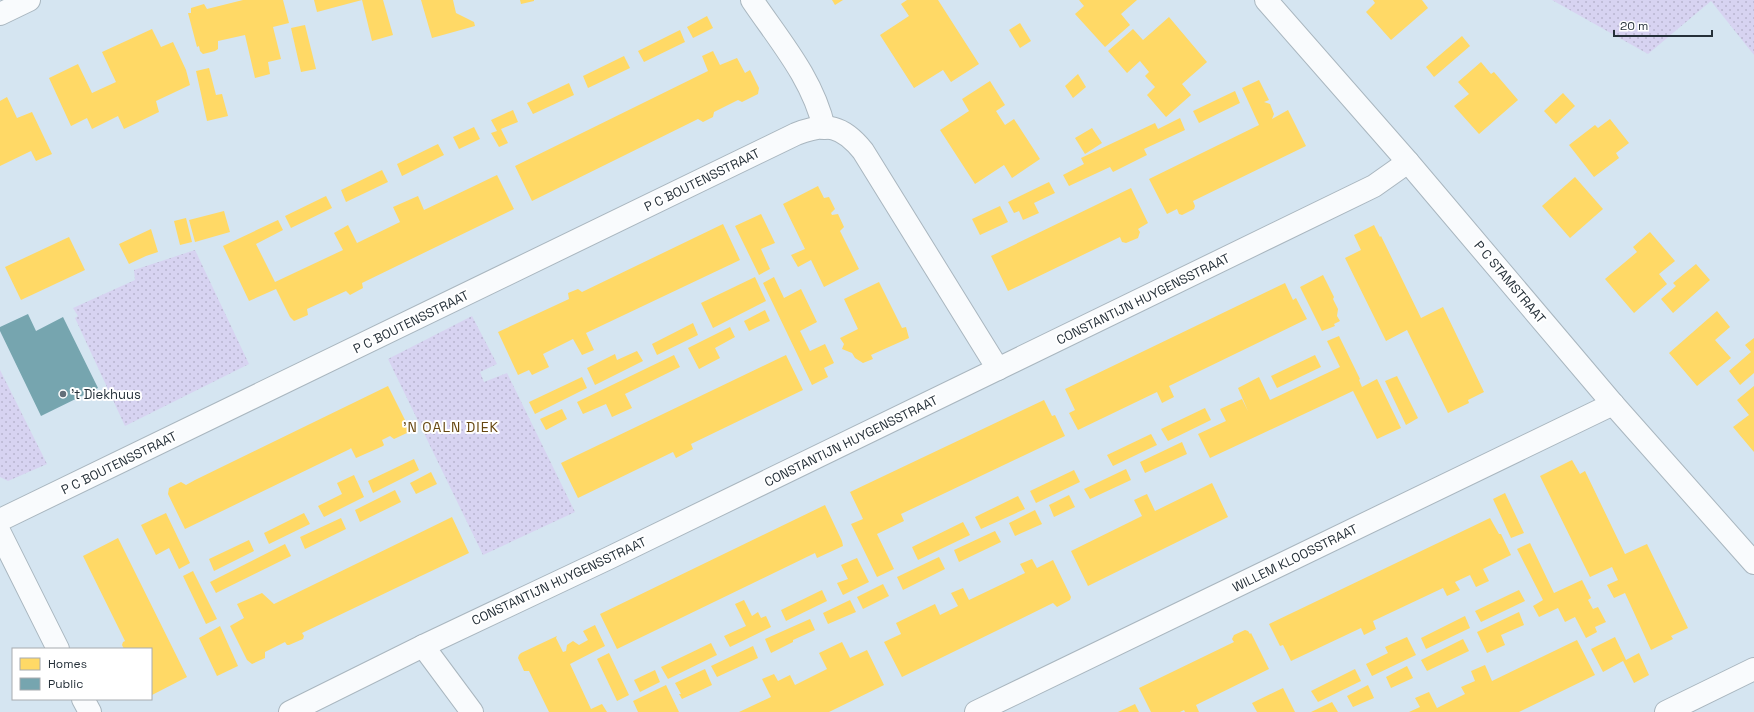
<svg xmlns="http://www.w3.org/2000/svg" width="1754" height="712" font-family="'Space Grotesk',sans-serif">
<style>
.grass{fill:url(#grass-dots)}
.homes{fill:#ffd966}
.public{fill:#76a5af}
.lines{fill:none;stroke-linecap:round;stroke-linejoin:round}
.street-casing{stroke:#a9b6bf;stroke-width:24}
.street{stroke:#f9fbfd;stroke-width:22}
.poi-dot{fill:#636f79;stroke:#fff;stroke-width:1.5}
.labels{text-anchor:middle;dominant-baseline:central;stroke-width:4;stroke-linejoin:round;paint-order:stroke}
.street-label{font-size:13px;fill:#253039;stroke:#fff}
.poi-label{font-size:13px;fill:#253039;stroke:#fff;text-anchor:start}
.neighbourhood-label{font-size:14px;letter-spacing:1px;fill:#664710;stroke:#fff}
</style>
<defs>
<pattern id="grass-dots" width="8" height="8" patternUnits="userSpaceOnUse"><rect width="8" height="8" fill="#d7d3f1"/><path d="M2 2h.1M6 6h.1" fill="none" stroke="#b8b5cf" stroke-width="1.8" stroke-linecap="round"/></pattern>
</defs>
<rect width="100%" height="100%" fill="#d5e5f1"/>
<g class="grass">
<polygon points="1552,0 1754,0 1754,55 1711,1 1648,54"/>
<polygon points="195,250 249,364 125,426 75,318 78,316 73,308 135,280 134,270"/>
<polygon points="472,316 497,364 480,372 484,382 507,373 575,512 483,555 388,359"/>
<polygon points="0,370 47,464 8,481 0,477"/>
</g>
<g class="homes">
<polygon points="243,0 283,0 289,23 273,27 281,59 268,62 270,74 255,78 245,35 218,41 218,49 215,51 203,54 200,51 199,46 197,47 188,13 191,13 191,8 204,4 207,9"/>
<polygon points="314,0 362,0 317,12"/>
<polygon points="362,0 383,0 393,35 372,41"/>
<polygon points="421,0 453,0 456,13 474,22 475,26 432,38"/>
<polygon points="520,0 534,0 534,1 521,4"/>
<polygon points="832,0 843,0 835,5"/>
<polygon points="907,0 938,0 979,64 951,82 943,70 914,88 880,35 909,16 901,4"/>
<polygon points="1079,0 1137,0 1121,14 1130,25 1105,47 1075,14 1084,6"/>
<polygon points="1373,0 1422,0 1428,8 1391,40 1366,12 1375,3"/>
<polygon points="707,16 713,28 693,38 687,27"/>
<polygon points="1169,17 1207,62 1182,84 1191,95 1166,117 1147,95 1155,87 1145,76 1149,72 1140,61 1127,73 1108,51 1133,29 1143,40"/>
<polygon points="1020,23 1031,41 1020,48 1009,30"/>
<polygon points="305,25 316,69 301,72 291,28"/>
<polygon points="152,29 161,47 173,42 186,70 190,85 156,101 159,112 124,129 118,116 92,129 87,118 71,126 49,78 78,64 92,93 116,82 102,52"/>
<polygon points="680,30 685,42 644,62 638,51"/>
<polygon points="1462,36 1470,46 1434,77 1426,67"/>
<polygon points="713,51 720,65 737,58 745,73 750,70 759,88 758,94 742,102 738,100 714,112 713,117 703,122 698,119 532,201 515,166 708,71 702,56"/>
<polygon points="624,56 630,68 588,88 583,76"/>
<polygon points="1481,62 1491,74 1494,72 1518,100 1479,134 1454,106 1469,94 1458,82"/>
<polygon points="209,68 216,95 222,94 228,116 207,121 196,71"/>
<polygon points="1078,74 1086,87 1073,98 1065,86"/>
<polygon points="1259,80 1269,100 1264,102 1270,104 1274,114 1272,119 1288,110 1306,146 1193,201 1195,206 1194,209 1182,215 1179,214 1177,209 1167,214 1149,179 1259,125 1242,88"/>
<polygon points="990,81 1005,105 996,111 1005,125 1014,119 1040,159 1012,178 1004,165 975,184 940,130 969,111 962,99"/>
<polygon points="569,83 574,95 533,114 527,103"/>
<polygon points="1235,91 1240,103 1199,123 1193,111"/>
<polygon points="1563,93 1575,106 1556,124 1544,111"/>
<polygon points="7,97 17,118 32,112 52,154 36,161 31,151 0,166 0,101"/>
<polygon points="513,110 518,122 501,129 508,143 499,147 491,133 497,131 491,120"/>
<polygon points="1180,118 1185,130 1144,149 1147,155 1113,172 1110,167 1069,186 1063,175 1084,164 1081,158 1155,123 1158,129"/>
<polygon points="1610,119 1629,143 1616,153 1619,158 1594,177 1569,145 1595,125 1598,128"/>
<polygon points="474,127 480,139 459,149 453,137"/>
<polygon points="1092,128 1102,143 1085,154 1075,138"/>
<polygon points="438,144 444,155 402,176 397,164"/>
<polygon points="382,170 388,182 346,202 341,190"/>
<polygon points="497,175 514,209 362,283 363,288 350,295 346,291 307,309 308,315 294,321 290,317 276,289 249,301 223,246 278,220 283,230 256,244 275,282 343,250 334,233 348,225 357,243 400,222 393,207 418,196 424,210"/>
<polygon points="1575,177 1603,209 1570,238 1542,206"/>
<polygon points="1049,182 1055,193 1034,203 1039,213 1023,220 1019,211 1014,213 1008,202"/>
<polygon points="818,186 824,198 829,197 835,209 831,213 832,215 838,214 844,227 840,231 859,269 824,287 811,260 798,267 791,255 805,249 783,204"/>
<polygon points="1131,188 1148,223 1138,229 1140,232 1138,238 1126,243 1122,242 1120,237 1008,291 991,256"/>
<polygon points="326,196 332,208 291,228 285,216"/>
<polygon points="1000,206 1008,222 980,235 972,219"/>
<polygon points="224,211 230,232 195,242 189,220"/>
<polygon points="761,214 775,243 761,249 770,269 759,275 735,226"/>
<polygon points="186,218 192,242 180,245 174,221"/>
<polygon points="723,224 740,260 586,333 594,350 582,355 573,339 543,354 549,367 532,375 529,370 518,375 498,332 569,299 568,293 578,289 582,292"/>
<polygon points="1374,225 1380,237 1381,236 1421,318 1443,307 1484,392 1468,400 1469,403 1448,413 1407,330 1386,341 1345,258 1361,250 1354,235"/>
<polygon points="151,229 158,252 146,256 129,264 119,244"/>
<polygon points="1650,232 1675,261 1659,274 1667,284 1634,313 1605,279 1637,252 1633,247"/>
<polygon points="69,237 85,270 21,300 5,267"/>
<polygon points="1696,264 1710,280 1673,313 1661,299 1676,286 1673,283"/>
<polygon points="1323,275 1334,297 1333,299 1338,309 1337,316 1340,321 1334,324 1335,326 1322,331 1300,287"/>
<polygon points="755,277 766,301 713,328 701,303"/>
<polygon points="774,277 784,298 801,289 817,322 800,331 810,351 825,344 834,363 824,368 828,377 812,385 763,283"/>
<polygon points="879,282 902,328 906,327 909,338 871,355 873,359 863,363 855,358 852,353 842,349 844,344 840,338 858,329 844,299"/>
<polygon points="1285,283 1293,300 1296,298 1307,319 1169,386 1174,397 1162,403 1157,392 1078,430 1069,413 1075,410 1065,389"/>
<polygon points="765,310 770,321 749,331 744,321"/>
<polygon points="1717,311 1730,327 1715,340 1731,358 1697,386 1669,353"/>
<polygon points="693,323 698,335 657,355 652,344"/>
<polygon points="730,327 735,337 715,348 720,358 699,369 688,348"/>
<polygon points="1339,336 1360,379 1359,380 1362,387 1377,379 1401,428 1377,439 1353,391 1210,458 1198,434 1226,421 1220,409 1242,399 1248,411 1238,388 1259,377 1270,400 1340,367 1327,341"/>
<polygon points="1754,338 1754,373 1740,385 1729,371 1751,352 1745,345"/>
<polygon points="637,351 643,361 595,385 587,368 615,354 617,360"/>
<polygon points="674,355 680,367 625,394 632,408 612,417 606,404 583,414 577,402"/>
<polygon points="786,355 803,390 691,444 693,449 676,458 673,452 578,498 561,463"/>
<polygon points="1315,355 1321,367 1277,388 1271,376"/>
<polygon points="1397,376 1418,418 1406,425 1385,381"/>
<polygon points="582,377 587,388 535,414 529,402"/>
<polygon points="388,386 409,428 409,432 394,439 390,436 382,440 384,445 383,446 356,458 351,448 350,449 185,529 168,494 169,488 181,482 186,485 195,480"/>
<polygon points="1754,386 1754,452 1733,427 1749,415 1737,400"/>
<polygon points="1044,400 1052,416 1055,415 1065,436 901,514 904,521 877,534 894,569 877,577 851,524 863,519 850,492"/>
<polygon points="1205,408 1211,420 1168,441 1161,429"/>
<polygon points="562,409 567,419 546,430 540,419"/>
<polygon points="1151,434 1157,445 1113,466 1107,455"/>
<polygon points="1182,442 1187,454 1145,473 1140,462"/>
<polygon points="414,459 419,470 373,493 368,481"/>
<polygon points="1572,460 1580,474 1585,471 1625,554 1647,544 1688,628 1671,636 1673,639 1651,650 1625,593 1614,598 1607,585 1618,580 1612,567 1590,577 1540,476"/>
<polygon points="1126,469 1131,480 1090,499 1084,489"/>
<polygon points="1074,470 1080,482 1036,503 1030,491"/>
<polygon points="431,472 437,484 416,494 410,483"/>
<polygon points="354,475 364,497 324,517 318,506 342,494 337,483"/>
<polygon points="1212,483 1228,517 1088,586 1071,551 1142,516 1134,500 1147,494 1155,511"/>
<polygon points="395,490 401,502 360,522 355,510"/>
<polygon points="1505,493 1524,533 1511,538 1493,499"/>
<polygon points="1069,495 1075,507 1054,517 1049,505"/>
<polygon points="1018,496 1025,509 981,529 975,517"/>
<polygon points="825,505 842,541 843,546 817,558 815,553 813,554 617,649 600,614"/>
<polygon points="1035,510 1042,524 1015,536 1009,523"/>
<polygon points="166,513 190,563 179,569 169,548 156,555 141,525"/>
<polygon points="304,513 310,524 269,544 264,533"/>
<polygon points="452,517 469,553 302,633 304,636 303,639 289,645 287,645 285,642 265,652 265,658 252,664 247,660 230,626 244,618 237,604 262,593 274,604"/>
<polygon points="341,518 346,529 305,549 300,537"/>
<polygon points="1490,518 1499,534 1501,534 1511,555 1483,569 1489,581 1476,587 1470,575 1455,582 1460,590 1447,596 1443,588 1373,621 1376,629 1364,635 1361,628 1291,661 1283,645 1280,646 1269,624"/>
<polygon points="963,522 970,535 918,560 912,547"/>
<polygon points="995,531 1001,542 959,562 954,550"/>
<polygon points="118,538 187,677 152,695 151,695 151,649 124,649 122,645 123,642 125,641 83,556"/>
<polygon points="249,540 254,551 214,571 209,559"/>
<polygon points="1530,543 1554,593 1582,580 1591,598 1588,600 1593,609 1598,607 1606,622 1595,627 1597,632 1586,638 1575,617 1565,622 1558,608 1539,617 1533,606 1543,600 1517,549"/>
<polygon points="285,544 291,556 216,593 210,582"/>
<polygon points="939,557 945,569 903,590 897,577"/>
<polygon points="857,558 869,582 843,595 837,583 848,579 841,565"/>
<polygon points="1032,559 1037,568 1053,560 1071,597 1070,600 1057,607 1053,603 902,677 884,642 901,634 896,623 935,604 940,615 958,606 951,593 963,588 969,600 1025,573 1020,564"/>
<polygon points="193,571 217,619 206,624 183,576"/>
<polygon points="883,584 889,596 863,609 857,597"/>
<polygon points="822,590 827,601 786,621 781,610"/>
<polygon points="1519,590 1525,601 1481,622 1475,611"/>
<polygon points="744,600 752,616 758,612 761,618 766,616 771,627 730,647 724,636 746,626 735,604"/>
<polygon points="850,600 856,612 828,624 823,613"/>
<polygon points="1519,612 1524,625 1501,635 1505,645 1487,653 1477,632"/>
<polygon points="1465,616 1470,628 1426,649 1421,638"/>
<polygon points="810,619 815,630 793,640 793,642 771,653 765,639"/>
<polygon points="595,625 605,646 570,664 591,709 602,704 607,712 549,712 529,671 524,671 518,658 519,655 521,653 557,636 556,638 563,652 566,651 567,645 573,641 579,645 588,640 583,631"/>
<polygon points="220,626 238,666 217,676 199,638"/>
<polygon points="1245,630 1248,631 1250,634 1251,633 1269,669 1196,705 1199,712 1185,712 1184,710 1180,712 1151,712 1139,688 1234,642 1232,639 1234,635"/>
<polygon points="1407,637 1416,655 1372,676 1366,664 1388,653 1385,647"/>
<polygon points="1615,637 1626,660 1639,653 1649,675 1634,683 1623,661 1603,672 1591,649"/>
<polygon points="1463,639 1469,651 1427,671 1421,660"/>
<polygon points="1577,640 1595,675 1519,712 1409,712 1420,707 1415,698 1429,692 1437,708 1465,694 1461,687 1475,681 1471,671 1485,665 1492,681"/>
<polygon points="842,642 850,658 867,650 884,685 829,712 739,712 771,697 762,679 774,674 778,681 790,675 795,685 827,669 819,653"/>
<polygon points="711,643 717,655 668,679 661,667"/>
<polygon points="753,646 758,658 717,677 711,666"/>
<polygon points="609,653 629,695 617,701 597,659"/>
<polygon points="1407,666 1413,678 1391,688 1386,677"/>
<polygon points="705,669 712,685 682,699 679,694 681,694 675,683"/>
<polygon points="1355,669 1361,681 1318,702 1311,691"/>
<polygon points="655,670 660,682 640,692 634,680"/>
<polygon points="666,685 679,712 638,712 633,701"/>
<polygon points="1368,685 1374,698 1353,707 1347,696"/>
<polygon points="1283,688 1295,712 1257,712 1252,703"/>
<polygon points="1332,702 1338,712 1311,712"/>
<polygon points="1135,704 1139,712 1118,712"/>
</g>
<polygon class="public" points="28,314 36,331 63,317 98,388 41,416 0,331 0,327"/>
<g class="lines">
<defs>
<g id="street">
<path d="M752 0C779 40 813 79 824 128"/>
<polyline points="1266,0 1408,162 1613,404 1754,563"/>
<polyline points="0,14 29,0"/>
<path d="M0 520 796 134C827 122 843 126 863 151L998 369"/>
<polyline points="0,533 58,649"/>
<polyline points="423,646 472,712"/>
<polyline points="83,699 90,712"/>
<polyline points="290,712 423,646 609,558 1374,186 1408,162"/>
<polyline points="976,712 1613,404"/>
<polyline points="1666,712 1754,669"/>
</g>
</defs>
<use href="#street" class="street-casing"/>
<use href="#street" class="street"/>
</g>
<circle class="poi-dot" cx="63" cy="394" r="4"/>
<g class="labels">
<g class="street-label">
<text transform="translate(702 180) rotate(-26)">P C BOUTENSSTRAAT</text>
<text transform="translate(1510 282) rotate(50)">P C STAMSTRAAT</text>
<text transform="translate(1143 299) rotate(-26)">CONSTANTIJN HUYGENSSTRAAT</text>
<text transform="translate(411 322) rotate(-26)">P C BOUTENSSTRAAT</text>
<text transform="translate(851 441) rotate(-26)">CONSTANTIJN HUYGENSSTRAAT</text>
<text transform="translate(119 463) rotate(-26)">P C BOUTENSSTRAAT</text>
<text transform="translate(1295 558) rotate(-26)">WILLEM KLOOSSTRAAT</text>
<text transform="translate(559 581) rotate(-25)">CONSTANTIJN HUYGENSSTRAAT</text>
</g>
<g class="poi-label">
<text x="71" y="394">'t Diekhuus</text>
</g>
<g class="neighbourhood-label">
<text x="451" y="427">'N OALN DIEK</text>
</g>
</g>
<rect x="12" y="648" width="140" height="52" fill="#ffffff" stroke="#a8acb0"/>
<rect x="20" y="658" width="20" height="12" fill="#ffd966" stroke="#a8acb0"/>
<text x="48" y="668" font-size="12" fill="#253039">Homes</text>
<rect x="20" y="678" width="20" height="12" fill="#76a5af" stroke="#a8acb0"/>
<text x="48" y="688" font-size="12" fill="#253039">Public</text>
<path d="M1614 30v6h98v-6" fill="none" stroke="#253039" stroke-width="2"/>
<text x="1620" y="30" font-size="12" fill="#253039" stroke="#ffffff" stroke-width="3" paint-order="stroke">20 m</text>
</svg>
